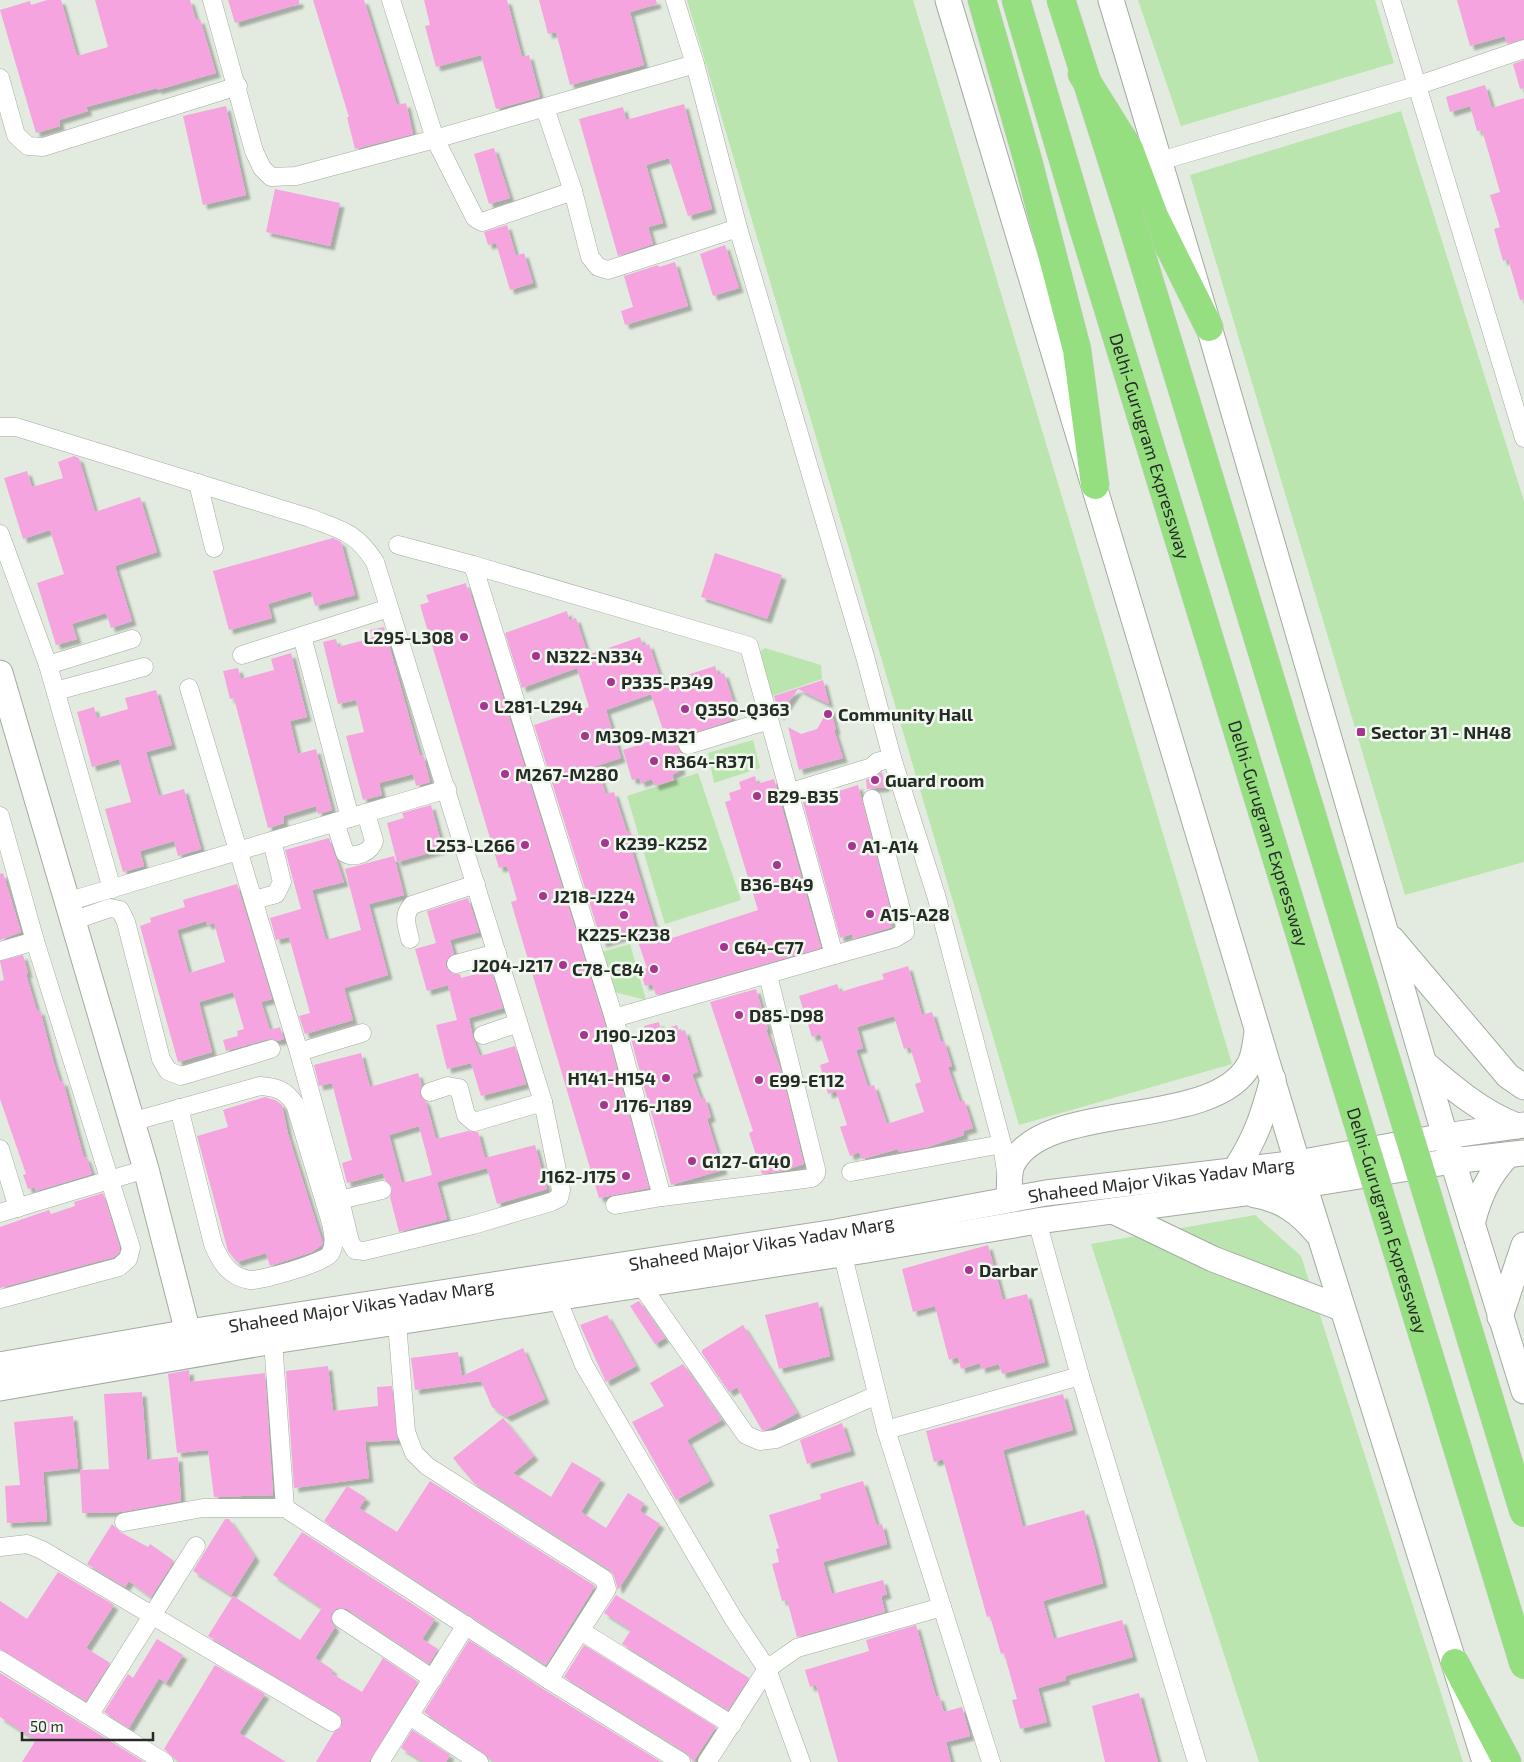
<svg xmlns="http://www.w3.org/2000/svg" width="1524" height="1762" font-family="'Exo 2',sans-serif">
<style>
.green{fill:#bae5ae}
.building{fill:#f5a4df;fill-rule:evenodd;filter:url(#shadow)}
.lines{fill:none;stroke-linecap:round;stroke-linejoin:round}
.street-casing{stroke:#a3aba1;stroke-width:19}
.secondary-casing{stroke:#a3aba1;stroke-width:27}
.highway-casing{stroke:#c7c8c7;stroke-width:29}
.street{stroke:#fff;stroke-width:18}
.secondary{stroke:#fff;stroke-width:25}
.highway{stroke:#96df81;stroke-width:28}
.highway-bridge-casing{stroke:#c7c8c7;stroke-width:29;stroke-linecap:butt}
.highway-bridge{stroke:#96df81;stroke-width:28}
.poi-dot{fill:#a7348f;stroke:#f0f9ee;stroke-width:2}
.labels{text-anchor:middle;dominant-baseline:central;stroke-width:5;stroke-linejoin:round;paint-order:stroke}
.street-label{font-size:18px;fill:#272b27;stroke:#f0f9ee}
.poi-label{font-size:18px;font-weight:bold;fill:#272b27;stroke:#f0f9ee;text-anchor:start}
</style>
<defs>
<filter id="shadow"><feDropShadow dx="4.5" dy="4.5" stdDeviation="1" flood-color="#0004"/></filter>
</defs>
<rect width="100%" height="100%" fill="#e3ebe0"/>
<g class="green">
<polygon points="687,0 913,0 1232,1064 1019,1125"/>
<polygon points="1138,0 1375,0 1394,63 1181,126"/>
<polygon points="1401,111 1524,501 1524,862 1405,895 1190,175"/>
<polygon points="765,648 821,665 822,679 772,696 760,651"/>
<polygon points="753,740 760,768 714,783 708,753"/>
<polygon points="698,773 741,900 665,924 627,796"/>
<polygon points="630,944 646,1000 610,991 598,953"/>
<polygon points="1255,1215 1301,1256 1463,1762 1259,1762 1091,1244"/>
</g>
<g class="building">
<polygon points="47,0 61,0 77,56 108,47 95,0 190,0 196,20 200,19 216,73 157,90 157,88 86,107 88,111 59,120 60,126 36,133 0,10 30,1 31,5"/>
<polygon points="228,0 299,0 299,4 235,23"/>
<polygon points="313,0 364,0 397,105 406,103 413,134 355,149 347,117 349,117"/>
<polygon points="424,0 507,0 522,57 529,55 540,97 496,109 481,55 436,67 425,26 430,25"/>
<polygon points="539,0 656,0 657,4 630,12 644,65 570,85 556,32 548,34"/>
<polygon points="1457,0 1524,0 1524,39 1507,44 1505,36 1470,46"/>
<polygon points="1524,60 1524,88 1520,89 1513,64"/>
<polygon points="1485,85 1492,108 1524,98 1524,299 1520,300 1508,259 1503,261 1494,229 1500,227 1490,195 1500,192 1482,130 1477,131 1470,106 1450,112 1446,97"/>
<polygon points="684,104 712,209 688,216 669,158 646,165 663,223 648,227 653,244 618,256 579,119 623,107 626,120"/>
<polygon points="226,106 246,195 203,205 183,116"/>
<polygon points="494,148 510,198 489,204 474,154"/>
<polygon points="275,189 340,203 330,246 266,232"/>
<polygon points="507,225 516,256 524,253 533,283 510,290 496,243 488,245 484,232"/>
<polygon points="725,245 739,288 713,296 700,254"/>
<polygon points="675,262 688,306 625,325 621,311 633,307 624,276 658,265 659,267"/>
<polygon points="74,456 79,458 95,512 140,497 157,552 115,566 132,621 111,628 106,613 72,624 77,639 56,645 37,583 64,574 50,530 23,539 4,478 27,471 32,487 63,478 58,462"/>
<polygon points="333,538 341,542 355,595 315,606 311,591 268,604 272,618 229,630 213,571"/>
<polygon points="715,553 782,575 767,619 701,597"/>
<polygon points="466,583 467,589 469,589 604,1021 649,1188 599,1198 587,1158 511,902 517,900 507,866 499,868 420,605 429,602 426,595"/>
<polygon points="567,611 569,620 576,618 588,655 640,637 643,646 649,644 662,683 715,666 718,675 724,673 736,710 729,712 732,720 679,738 678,749 686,760 679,762 681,770 672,775 674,780 655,786 652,779 641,783 639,778 632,780 623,750 665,736 651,694 606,710 621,758 596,766 606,794 614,792 627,832 630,831 635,847 631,848 659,940 663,941 758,910 725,802 731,800 729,793 741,789 739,782 755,776 757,784 774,779 821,948 656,995 652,984 645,986 640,970 647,968 635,933 602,943 534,725 589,707 577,668 522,688 505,633"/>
<polygon points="384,627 420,756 423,755 430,782 416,786 413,774 379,783 382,795 363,800 346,736 364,732 356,700 338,704 323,642 336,639 338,647 372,638 370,630"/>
<polygon points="291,653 307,717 290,721 298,754 316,749 332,810 318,814 316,806 283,816 284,823 268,828 234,698 230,699 223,671 238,668 241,679 274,670 271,659"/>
<polygon points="823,680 829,704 798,689 779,716 774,696"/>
<polygon points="156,690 172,745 146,752 159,796 184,789 201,849 178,856 174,841 140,851 144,866 123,872 105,809 131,802 119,759 92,767 77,712 94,707 97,718 128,709 125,698"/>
<polygon points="830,707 836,730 834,730 843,758 799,770 788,727 801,734 817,729"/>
<polygon points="882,772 886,787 867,789 866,780"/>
<polygon points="858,785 893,920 890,921 892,927 853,939 852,934 840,938 803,802"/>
<polygon points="431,805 443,849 397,862 387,823 404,818 402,813"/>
<polygon points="329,838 344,882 312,890 326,940 361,930 345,869 394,856 404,895 369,904 388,975 344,988 353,1020 305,1034 299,1016 310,1013 289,937 276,940 270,918 301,909 285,850"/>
<polygon points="3,873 21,932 0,940 0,874"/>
<path d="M237 884 272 999 261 1002 270 1030 280 1027 284 1039 278 1041 268 1039 226 1051 223 1040 238 1036 237 1031 244 1029 233 992 199 1002 212 1052 178 1062 140 926 151 922 150 918 185 907 183 900ZM206 921 207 925 214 923 225 962 189 973 177 930Z"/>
<polygon points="468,898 479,932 450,940 454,954 446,961 446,967 453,974 460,974 461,978 491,970 503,1008 469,1018 473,1038 480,1056 515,1046 526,1084 481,1096 471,1063 447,1069 436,1025 457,1020 448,985 427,991 415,949 436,943 427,911"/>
<polygon points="23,955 28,973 26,974 37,1011 40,1010 53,1060 60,1082 63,1081 84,1158 86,1157 92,1174 36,1191 34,1187 28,1189 23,1175 26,1174 0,1099 0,981 4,980 0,961"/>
<path d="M908 966 922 1015 932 1012 941 1042 944 1041 952 1066 948 1067 960 1102 964 1100 973 1128 963 1131 964 1135 928 1147 899 1152 898 1149 862 1159 859 1152 850 1156 840 1127 847 1125 836 1091 828 1094 820 1065 829 1062 820 1034 812 1037 799 996 837 984 840 992 884 979 882 974ZM894 1016 904 1049 910 1047 921 1082 915 1084 924 1112 887 1124 874 1085 868 1087 856 1050 863 1048 857 1027Z"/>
<polygon points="756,989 768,1029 766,1030 781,1071 804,1164 782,1171 762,1174 749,1133 753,1131 710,1002"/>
<polygon points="659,1022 661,1030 677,1025 679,1032 685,1030 698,1072 692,1074 701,1099 705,1098 711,1117 707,1119 723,1170 671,1185 631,1039 646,1034 644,1026"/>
<path d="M361 1053 370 1087 418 1073 422 1086 420 1095 426 1102 436 1139 468 1131 478 1132 485 1158 535 1145 547 1189 497 1204 487 1168 454 1177 437 1182 447 1219 399 1232 390 1197 392 1187 385 1180 383 1173 347 1183 342 1163 352 1160 332 1083 319 1086 314 1065ZM419 1126 432 1175 402 1183 389 1135Z"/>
<polygon points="265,1097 275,1100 282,1105 288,1134 323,1244 312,1252 270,1266 266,1253 237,1262 228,1251 197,1136 228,1127 223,1110"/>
<polygon points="103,1193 120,1248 119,1253 114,1257 0,1288 0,1227 49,1210 51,1214 75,1206 74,1202"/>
<polygon points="988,1245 1003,1300 1027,1294 1045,1362 1002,1374 999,1364 981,1369 980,1363 961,1369 958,1357 949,1360 935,1306 913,1312 902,1269"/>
<polygon points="639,1301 665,1338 655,1344 630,1306"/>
<polygon points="818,1302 830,1356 779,1369 765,1315"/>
<polygon points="607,1315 636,1366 606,1382 580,1325"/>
<polygon points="743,1325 797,1413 768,1429 762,1430 737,1387 729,1392 702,1353 702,1350"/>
<polygon points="523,1348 545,1399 507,1417 492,1407 481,1381 415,1390 411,1358 458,1352 462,1376"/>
<polygon points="683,1364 722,1420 687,1440 710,1481 676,1500 632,1422 664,1406 650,1383"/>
<polygon points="328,1366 333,1411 378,1406 377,1387 392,1386 398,1440 365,1442 369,1478 294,1488 286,1371"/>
<polygon points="189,1370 190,1382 265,1373 273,1495 214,1497 208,1450 177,1453 168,1374"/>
<polygon points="142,1392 147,1460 178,1457 181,1501 121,1512 82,1513 80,1470 109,1469 104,1394"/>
<polygon points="1063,1394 1073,1430 1003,1450 1012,1485 1023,1527 1084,1510 1094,1545 1103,1583 1043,1601 1054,1639 1122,1620 1133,1657 1065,1676 1066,1680 1038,1688 1047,1722 1020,1729 1012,1700 1017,1699 1004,1653 1001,1654 990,1616 987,1617 943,1459 934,1462 926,1431"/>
<polygon points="73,1416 78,1468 43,1472 47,1521 7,1523 5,1486 20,1485 14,1422"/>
<polygon points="503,1418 534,1456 513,1473 551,1497 572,1462 601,1479 581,1512 606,1528 628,1493 644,1503 640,1511 660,1524 618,1590 614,1576 610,1570 474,1483 453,1458"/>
<polygon points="842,1423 851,1451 807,1464 800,1440"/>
<polygon points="430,1481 595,1586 546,1665 324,1521 347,1486 366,1498 359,1508 397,1532"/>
<polygon points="863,1481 877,1526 882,1524 887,1544 823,1562 832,1594 883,1580 887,1594 881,1596 885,1612 797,1637 787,1600 782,1601 772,1564 779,1562 776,1549 779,1548 769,1515 821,1499 820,1494"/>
<polygon points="225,1519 229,1519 255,1557 231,1595 193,1571"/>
<polygon points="112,1524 120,1532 148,1547 150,1544 174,1561 151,1597 129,1581 125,1587 87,1564"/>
<polygon points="302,1532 435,1619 422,1639 438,1649 429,1664 347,1609 337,1608 332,1613 331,1622 335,1627 315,1658 333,1670 331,1673 362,1692 383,1658 418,1682 369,1762 316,1762 334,1732 341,1727 341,1716 208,1636 233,1596 300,1640 322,1608 273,1575"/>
<polygon points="58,1572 114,1605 86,1648 110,1663 86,1701 0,1649 0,1601 27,1619"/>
<polygon points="616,1595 749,1678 728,1710 622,1644 631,1630 604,1613"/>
<polygon points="916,1625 936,1697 939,1696 944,1712 962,1707 970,1736 946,1742 951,1762 838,1762 816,1685 810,1687 805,1670 869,1651 866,1640"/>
<polygon points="157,1639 183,1655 166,1683 159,1678 129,1728 104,1712 128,1674 133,1678"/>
<polygon points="469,1640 543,1689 661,1762 495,1762 424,1712"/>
<polygon points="584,1645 716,1727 693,1762 687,1753 564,1677"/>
<polygon points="215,1665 265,1694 239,1733 286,1762 179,1762 164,1749"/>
<polygon points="0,1673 144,1762 22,1762 36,1740 0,1717"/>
<polygon points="1139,1693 1158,1762 1105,1762 1092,1706"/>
<polygon points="412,1730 450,1755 446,1762 424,1762 401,1748"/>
</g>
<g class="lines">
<defs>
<g id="street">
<polyline points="212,0 254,151 262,168 271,177 296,176 435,139 695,64"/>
<polyline points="391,0 435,139 475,218 482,222 573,191"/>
<polyline points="675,0 695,64 738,228 866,660 892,758 936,895 1002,1144 1007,1179"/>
<polyline points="1391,0 1524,438"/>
<polyline points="0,78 16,135 28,146 43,147 238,86"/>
<polyline points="545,108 573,191 590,257 598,267 608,270 738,228"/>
<polyline points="1160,161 1416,86 1524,49"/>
<path d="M0 427H16L310 518C341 530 356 532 375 562L543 1102 561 1190 559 1198 551 1202 473 1225 364 1251 355 1250 350 1242 340 1200 299 1052 189 688"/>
<polyline points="198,483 214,548"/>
<polyline points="0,534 48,665 112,889"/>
<polyline points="398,545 473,565"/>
<polygon points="473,565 749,646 834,955 614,1018"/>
<polyline points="302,636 350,818"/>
<polyline points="242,655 389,608"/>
<polyline points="48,665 132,639"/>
<polyline points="56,691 144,667"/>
<polyline points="688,745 769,720"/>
<polyline points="791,792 872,767 877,762 892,758"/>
<polyline points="0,816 35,941 131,1248 128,1259 119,1267 0,1299"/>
<path d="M335 822 345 853C355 859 371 852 374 841L366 813"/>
<polyline points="254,900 276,894 282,882 272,841"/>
<polyline points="66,902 447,789"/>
<polyline points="72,921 110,908 120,910 126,922 161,1059 168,1071 181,1076 271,1049"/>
<path d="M410 939C407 926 402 916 412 905L476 884"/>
<polyline points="0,951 35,941"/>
<polyline points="834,955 895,938 905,932 904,921 872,799"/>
<polyline points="456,964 497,953"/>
<polyline points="614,1018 662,1197 812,1178 816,1174 816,1169 768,975"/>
<polyline points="483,1035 518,1023"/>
<polyline points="299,1052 362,1033"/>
<polyline points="430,1092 448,1086 459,1088 466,1115 474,1122 543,1102"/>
<path d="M131 1122 260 1086C277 1087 285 1090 295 1104L331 1223C333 1233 336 1245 330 1254 324 1263 260 1281 250 1280 229 1277 220 1261 213 1244L179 1108"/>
<polyline points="0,1149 18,1208"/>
<polyline points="851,1172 1002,1144"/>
<polyline points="340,1200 382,1190"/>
<polyline points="615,1205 662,1197"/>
<polyline points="0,1213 146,1169"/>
<polyline points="1037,1221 1080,1376 1197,1762"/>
<polyline points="840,1244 886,1430 991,1762"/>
<polyline points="641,1285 746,1435 760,1441 776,1439 877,1395"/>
<polyline points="557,1298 584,1365 733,1618 767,1669 801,1762"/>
<polyline points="397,1323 406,1432 414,1453 427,1466 604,1579 607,1589 549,1680"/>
<polyline points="273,1341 285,1508"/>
<polyline points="886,1430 1080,1376"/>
<polyline points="124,1522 203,1508 285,1508 549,1680 681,1762"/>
<polyline points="0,1547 27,1544 42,1550 332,1722"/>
<polyline points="341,1618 433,1679"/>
<polyline points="581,1631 732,1725"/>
<polyline points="0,1660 164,1762"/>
<polyline points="90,1714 196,1546"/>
<polyline points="410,1716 479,1762"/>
<polyline points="380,1762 466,1625"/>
<polyline points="707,1762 767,1669 797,1648 942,1607"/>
</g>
<g id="secondary">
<polyline points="948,0 1304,1185 1485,1762"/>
<polyline points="1111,0 1209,327 1445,1136 1524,1391"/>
<polyline points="0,673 146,1169 192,1348"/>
<polyline points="1392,939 1508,1076 1524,1087"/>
<path d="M1424 1063C1453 1088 1481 1112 1517 1126"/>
<path d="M1235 1170C1256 1138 1263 1116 1273 1079"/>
<path d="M1255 1195C1282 1199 1300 1213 1317 1233"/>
<path d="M1009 1199C1010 1189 1008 1174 1012 1165 1042 1099 1213 1131 1249 1065 1255 1055 1255 1043 1257 1032"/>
<polyline points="1113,1211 1213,1259 1341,1308"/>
<path d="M1472 1224C1479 1196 1488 1176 1508 1155"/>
<polyline points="1500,1317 1524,1245"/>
<path id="s1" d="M0 1365 189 1332 836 1232 1046 1193 1298 1163 1445 1136 1524 1125"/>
<polyline points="0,1388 273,1341 867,1250 1037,1221 1304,1185 1452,1161 1524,1153"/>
</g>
<g id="highway">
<polyline points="982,0 1028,161 1077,350 1095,485"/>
<polyline points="1016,0 1084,230"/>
<polyline points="1061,0 1129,214"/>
<polyline points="1082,74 1129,149 1154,216 1209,327"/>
<polyline points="1455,1663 1507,1762"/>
</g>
</defs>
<use href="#street" class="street-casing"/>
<use href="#secondary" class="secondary-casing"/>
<use href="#highway" class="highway-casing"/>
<use href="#street" class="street"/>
<use href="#secondary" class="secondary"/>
<use href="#highway" class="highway"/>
<defs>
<g id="highway-bridge">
<polyline points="1129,214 1524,1513"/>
<path id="s2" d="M1084 230 1524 1665"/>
</g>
</defs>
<use href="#highway-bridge" class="highway-bridge-casing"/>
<use href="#highway-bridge" class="highway-bridge"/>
</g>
<g class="poi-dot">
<circle cx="464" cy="637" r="5"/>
<circle cx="536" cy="656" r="5"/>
<circle cx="611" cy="682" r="5"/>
<circle cx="484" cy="706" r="5"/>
<circle cx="685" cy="709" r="5"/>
<circle cx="828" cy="714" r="5"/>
<rect x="1356" y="727" width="10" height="10" rx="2.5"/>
<circle cx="585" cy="736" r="5"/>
<circle cx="654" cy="761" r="5"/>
<circle cx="505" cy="774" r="5"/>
<circle cx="875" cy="780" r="5"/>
<circle cx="757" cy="796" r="5"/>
<circle cx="605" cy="843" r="5"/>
<circle cx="525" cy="845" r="5"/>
<circle cx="852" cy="846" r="5"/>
<circle cx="777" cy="865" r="5"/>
<circle cx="543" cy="896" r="5"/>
<circle cx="870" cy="914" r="5"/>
<circle cx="624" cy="915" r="5"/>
<circle cx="724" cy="947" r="5"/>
<circle cx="563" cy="965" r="5"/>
<circle cx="654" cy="969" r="5"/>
<circle cx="739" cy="1015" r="5"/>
<circle cx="584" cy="1035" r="5"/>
<circle cx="666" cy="1078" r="5"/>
<circle cx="759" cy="1080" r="5"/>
<circle cx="604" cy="1105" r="5"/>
<circle cx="692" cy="1161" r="5"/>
<circle cx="626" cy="1176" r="5"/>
<circle cx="969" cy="1270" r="5"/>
</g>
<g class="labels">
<g class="street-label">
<text stroke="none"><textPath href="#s2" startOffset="226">Delhi-Gurugram Expressway</textPath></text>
<text stroke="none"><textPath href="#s2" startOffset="631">Delhi-Gurugram Expressway</textPath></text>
<text stroke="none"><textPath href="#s1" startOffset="1176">Shaheed Major Vikas Yadav Marg</textPath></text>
<text stroke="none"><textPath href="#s2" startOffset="1036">Delhi-Gurugram Expressway</textPath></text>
<text stroke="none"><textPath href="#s1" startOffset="771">Shaheed Major Vikas Yadav Marg</textPath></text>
<text stroke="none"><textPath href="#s1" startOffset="366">Shaheed Major Vikas Yadav Marg</textPath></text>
</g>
<g class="poi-label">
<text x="454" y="637" text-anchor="end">L295-L308</text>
<text x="546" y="656">N322-N334</text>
<text x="621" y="682">P335-P349</text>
<text x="494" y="706">L281-L294</text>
<text x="695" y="709">Q350-Q363</text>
<text x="838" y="714">Community Hall</text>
<text x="1371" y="732">Sector 31 - NH48</text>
<text x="595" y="736">M309-M321</text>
<text x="664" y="761">R364-R371</text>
<text x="515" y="774">M267-M280</text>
<text x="885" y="780">Guard room</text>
<text x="767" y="796">B29-B35</text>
<text x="615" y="843">K239-K252</text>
<text x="515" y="845" text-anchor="end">L253-L266</text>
<text x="862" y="846">A1-A14</text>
<text x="777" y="884" text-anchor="middle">B36-B49</text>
<text x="553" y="896">J218-J224</text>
<text x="880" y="914">A15-A28</text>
<text x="624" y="934" text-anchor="middle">K225-K238</text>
<text x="734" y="947">C64-C77</text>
<text x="553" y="965" text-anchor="end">J204-J217</text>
<text x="644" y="969" text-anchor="end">C78-C84</text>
<text x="749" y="1015">D85-D98</text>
<text x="594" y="1035">J190-J203</text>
<text x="656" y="1078" text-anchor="end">H141-H154</text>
<text x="769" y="1080">E99-E112</text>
<text x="614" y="1105">J176-J189</text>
<text x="702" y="1161">G127-G140</text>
<text x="616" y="1176" text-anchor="end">J162-J175</text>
<text x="979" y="1270">Darbar</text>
</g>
</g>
<path d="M22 1732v8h131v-8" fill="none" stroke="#272b27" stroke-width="2.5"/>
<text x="30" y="1732" font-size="15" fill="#272b27" stroke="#f0f9ee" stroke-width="4" paint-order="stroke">50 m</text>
</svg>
